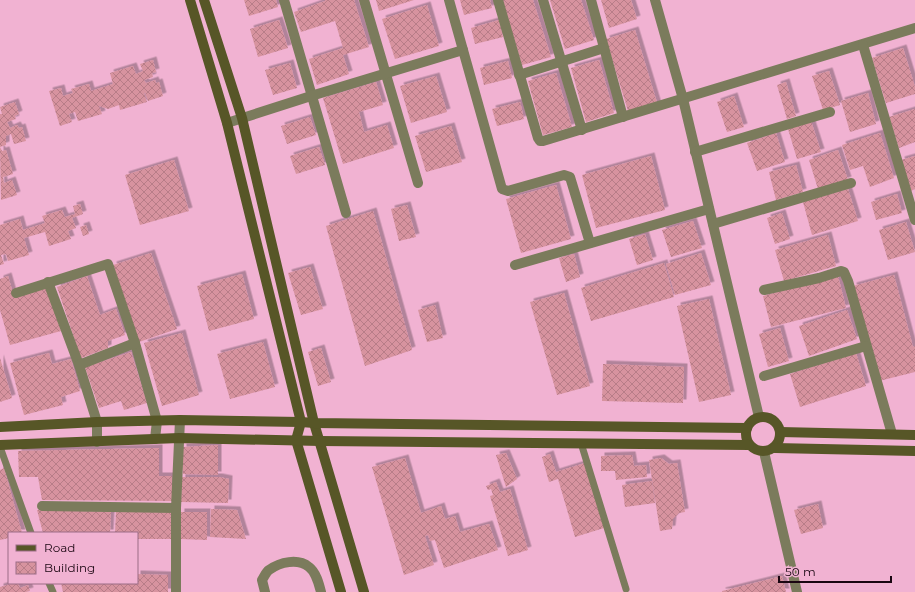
<svg xmlns="http://www.w3.org/2000/svg" width="915" height="592" font-family="Montserrat,sans-serif">
<style>
.building{fill:url(#building-cross-hatch);filter:url(#shadow)}
.lines{fill:none;stroke-linecap:round;stroke-linejoin:round}
.lane{stroke:#7b7b5c;stroke-width:7}
.street{stroke:#7b7b5c;stroke-width:10}
.secondary{stroke:#575627;stroke-width:10}
</style>
<defs>
<pattern id="building-cross-hatch" width="8" height="8" patternUnits="userSpaceOnUse"><rect width="8" height="8" fill="#d7939f"/><path d="M0 0l8 8M0 8l8-8" fill="none" stroke="#b87d88"/></pattern>
<filter id="shadow"><feDropShadow dx="3.5" dy="-3.5" stdDeviation="0" flood-color="#0004"/></filter>
</defs>
<rect width="100%" height="100%" fill="#f1b2d2"/>
<g class="building">
<polygon points="244,0 276,0 278,7 249,16"/>
<polygon points="325,0 354,0 369,47 343,55 349,74 317,85 309,59 343,48 335,21 301,32 294,12 325,1"/>
<polygon points="376,0 414,0 379,11"/>
<polygon points="460,0 490,0 492,8 464,15"/>
<polygon points="502,0 533,0 551,57 522,65"/>
<polygon points="550,0 581,0 594,40 565,49"/>
<polygon points="601,0 631,0 637,19 609,28"/>
<polygon points="427,5 439,46 395,59 382,19"/>
<polygon points="279,20 288,48 258,57 250,29"/>
<polygon points="499,20 503,37 475,44 471,28"/>
<polygon points="635,30 658,106 629,114 606,39"/>
<polygon points="903,48 915,87 915,94 886,103 872,58"/>
<polygon points="153,60 156,72 152,73 153,77 144,80 146,83 155,80 156,83 159,82 163,96 148,101 145,93 144,93 147,102 120,110 119,105 108,109 99,106 102,114 78,121 75,112 69,114 72,122 60,126 49,91 61,88 63,96 73,93 71,89 89,84 91,91 113,84 110,73 133,66 136,74 143,71 140,64"/>
<polygon points="599,60 614,113 586,122 571,68"/>
<polygon points="508,61 512,78 484,85 480,68"/>
<polygon points="290,63 297,88 273,95 265,70"/>
<polygon points="829,71 840,105 823,110 812,76"/>
<polygon points="556,73 572,127 543,135 528,81"/>
<polygon points="436,76 447,112 411,123 400,86"/>
<polygon points="376,82 383,105 359,112 364,132 387,125 394,148 343,164 323,98"/>
<polygon points="786,82 796,116 787,119 777,85"/>
<polygon points="868,93 876,124 850,132 841,101"/>
<polygon points="734,96 744,127 727,132 717,102"/>
<polygon points="15,102 19,114 15,116 16,119 7,122 10,128 17,125 19,128 22,127 26,141 14,144 11,134 6,136 6,145 0,147 0,114 2,114 0,107"/>
<polygon points="520,102 524,119 497,126 492,109"/>
<polygon points="915,109 915,142 899,148 889,117"/>
<polygon points="310,117 316,135 287,144 281,126"/>
<polygon points="811,121 821,152 797,159 788,129"/>
<polygon points="451,126 462,162 426,172 415,136"/>
<polygon points="776,133 785,162 757,171 747,143"/>
<polygon points="880,133 894,178 870,187 863,166 850,170 842,145"/>
<polygon points="0,147 2,151 6,150 13,174 3,177 4,183 12,180 17,195 1,200"/>
<polygon points="319,147 325,165 296,174 290,156"/>
<polygon points="838,150 848,180 818,189 809,160"/>
<polygon points="651,156 665,210 596,228 582,175"/>
<polygon points="915,156 915,189 911,191 901,160"/>
<polygon points="174,160 189,211 140,225 125,175"/>
<polygon points="796,165 803,192 776,200 769,172"/>
<polygon points="556,185 571,239 521,253 506,199"/>
<polygon points="848,189 858,221 812,235 803,202"/>
<polygon points="897,194 902,213 876,220 871,202"/>
<polygon points="80,204 83,214 72,218 76,228 68,231 71,239 49,246 45,232 24,238 29,255 8,261 6,254 1,255 4,264 0,265 0,225 20,219 23,230 45,223 42,216 62,210 65,217 75,214 73,206"/>
<polygon points="407,205 416,237 399,241 391,209"/>
<polygon points="373,211 412,350 365,366 326,226"/>
<polygon points="782,213 790,239 775,244 767,218"/>
<polygon points="693,221 702,248 671,257 662,230"/>
<polygon points="906,222 915,252 888,260 879,230"/>
<polygon points="86,225 89,234 83,236 80,227"/>
<polygon points="645,234 653,260 637,265 629,239"/>
<polygon points="828,235 836,266 784,281 775,250"/>
<polygon points="151,253 177,329 139,342 113,265"/>
<polygon points="701,253 711,285 675,295 666,264"/>
<polygon points="574,254 580,277 566,282 559,258"/>
<polygon points="664,263 674,297 591,321 581,288"/>
<polygon points="310,267 323,309 301,315 288,273"/>
<polygon points="242,274 254,319 209,331 197,286"/>
<polygon points="894,275 913,347 915,346 915,372 879,381 853,286"/>
<polygon points="8,276 14,297 46,287 61,331 10,345 0,310 0,279"/>
<polygon points="87,276 100,315 116,309 125,335 108,341 108,348 81,358 57,287"/>
<polygon points="838,276 846,308 771,327 763,296"/>
<polygon points="564,293 590,386 557,395 530,302"/>
<polygon points="709,299 731,395 699,402 677,306"/>
<polygon points="435,305 443,338 427,342 418,310"/>
<polygon points="847,310 857,339 809,356 799,326"/>
<polygon points="780,328 789,361 768,367 759,334"/>
<polygon points="182,333 199,395 162,406 144,343"/>
<polygon points="263,342 275,387 230,399 217,354"/>
<polygon points="321,348 331,382 318,386 308,352"/>
<polygon points="131,352 147,403 124,410 121,401 99,408 85,367"/>
<polygon points="49,353 52,364 71,359 80,391 61,397 63,405 24,415 10,363"/>
<polygon points="856,353 866,386 800,407 790,374"/>
<polygon points="0,358 12,398 0,402"/>
<polygon points="603,364 684,367 683,403 602,401"/>
<polygon points="218,445 218,475 183,474 183,447"/>
<polygon points="159,448 159,476 172,476 172,501 42,500 38,477 19,477 18,451"/>
<polygon points="506,453 517,479 506,487 496,455"/>
<polygon points="550,454 556,472 585,463 604,528 575,537 558,479 549,482 542,457"/>
<polygon points="632,455 634,466 646,465 647,477 616,480 615,471 601,471 601,456"/>
<polygon points="405,458 421,513 441,506 445,519 455,516 460,532 489,524 498,550 444,568 435,540 430,541 428,535 425,536 434,565 404,575 372,467"/>
<polygon points="661,458 669,464 677,463 685,512 679,513 673,519 672,529 660,531 649,460"/>
<polygon points="4,468 22,533 9,533 9,538 0,540 0,470"/>
<polygon points="182,477 219,477 229,479 228,503 181,502"/>
<polygon points="652,481 655,503 625,507 622,485"/>
<polygon points="496,482 500,492 510,489 528,550 508,556 490,496 493,495 491,489 488,490 486,486"/>
<polygon points="818,504 823,528 801,534 794,510"/>
<polygon points="211,509 237,510 246,539 210,537"/>
<polygon points="37,510 111,512 110,533 43,533"/>
<polygon points="116,510 172,512 171,539 137,539 137,533 115,533"/>
<polygon points="181,512 207,512 207,540 180,539"/>
<polygon points="137,574 168,575 168,592 63,592 61,583 137,583"/>
<polygon points="782,576 786,592 722,592 722,591"/>
<polygon points="14,583 18,583 20,588 28,585 30,591 26,592 0,592 0,587"/>
</g>
<g class="lines">
<g class="lane">
<polyline points="581,443 626,589"/>
<polyline points="0,447 31,533"/>
<polyline points="49,583 53,592"/>
</g>
<g class="street">
<polyline points="284,0 346,213"/>
<polyline points="364,0 418,183"/>
<polyline points="449,0 463,50"/>
<polyline points="498,0 538,138 540,141 543,141 915,28"/>
<polyline points="543,0 582,130"/>
<polyline points="591,0 623,117"/>
<polyline points="655,0 683,99 759,417"/>
<polyline points="863,45 915,220"/>
<polyline points="519,75 604,48"/>
<polyline points="227,123 311,96 463,50 502,189 508,191 564,175 570,177 590,243"/>
<polyline points="695,152 830,112"/>
<polyline points="713,224 851,183"/>
<polyline points="515,265 709,209"/>
<polyline points="48,282 79,365 97,422 97,442"/>
<polyline points="764,290 819,278 841,271 844,272 848,281 892,434"/>
<polyline points="16,293 108,264 135,343 157,421 155,439"/>
<polyline points="79,365 135,343"/>
<polyline points="764,376 866,346"/>
<polyline points="764,452 797,592"/>
<polyline points="42,506 176,508"/>
<polyline points="176,592 176,508 180,420"/>
<path d="M265 592 262 580C264 577 266 572 269 570 280 562 298 558 309 567 316 572 319 584 321 592"/>
</g>
<g class="secondary">
<polyline points="190,0 227,123 301,422 296,440 341,592"/>
<polyline points="204,0 242,118 314,423 364,592"/>
<circle cx="763" cy="434" r="17"/>
<polyline points="0,427 97,422 180,420 301,422 314,423 747,428"/>
<polyline points="780,432 915,435"/>
<polyline points="0,445 179,438 320,441 749,445"/>
<polyline points="775,448 915,451"/>
</g>
</g>
<rect x="8" y="532" width="130" height="52" fill="#f1b2d2" stroke="#9b6d85"/>
<rect x="16" y="545" width="20" height="6" fill="#575627" stroke="#9b6d85"/>
<text x="44" y="552" font-size="12" fill="#1a0611">Road</text>
<rect x="16" y="562" width="20" height="12" fill="url(#building-cross-hatch)" stroke="#9b6d85"/>
<text x="44" y="572" font-size="12" fill="#1a0611">Building</text>
<path d="M779 576v6h112v-6" fill="none" stroke="#1a0611" stroke-width="2"/>
<text x="785" y="576" font-size="12" fill="#1a0611" stroke="#f1b2d2" stroke-width="3" paint-order="stroke">50 m</text>
</svg>
